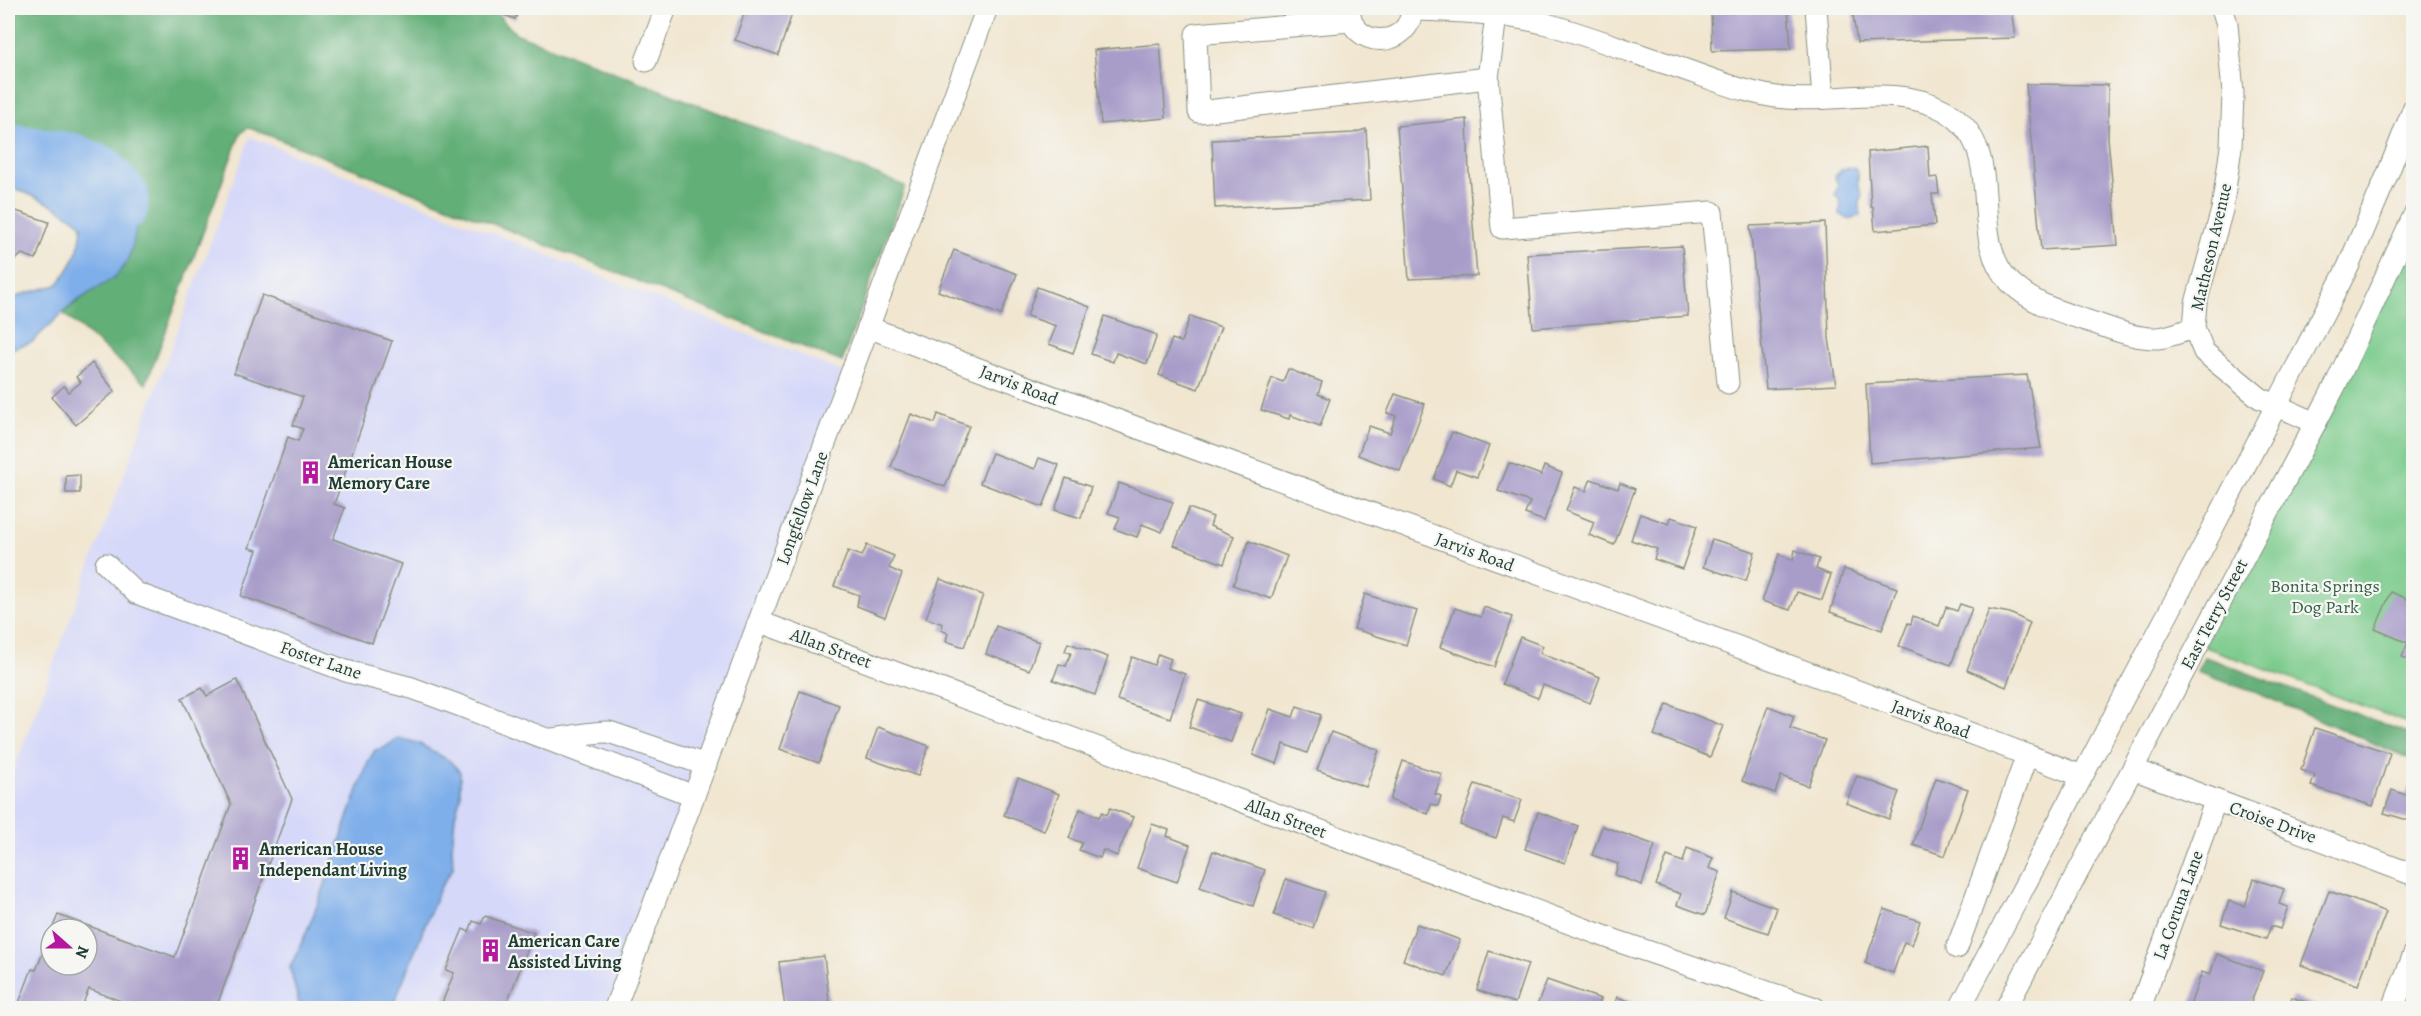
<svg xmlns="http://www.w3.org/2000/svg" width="2421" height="1016" font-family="Alegreya,serif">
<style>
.built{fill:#d6d8f9;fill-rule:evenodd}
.green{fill:#7bcb8c;stroke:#4d8460;stroke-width:1.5}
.forest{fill:#64af78;stroke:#427656;stroke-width:1.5}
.water{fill:#7fafea;stroke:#4f768f;stroke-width:1.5}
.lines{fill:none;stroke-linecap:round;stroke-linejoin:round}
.river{stroke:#7fafea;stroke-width:38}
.building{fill:#a89dc9}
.minor-casing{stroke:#889282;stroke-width:23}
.minor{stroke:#fff;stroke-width:21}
.labels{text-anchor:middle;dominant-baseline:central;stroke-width:4.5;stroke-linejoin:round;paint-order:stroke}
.street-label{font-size:18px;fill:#1f3d34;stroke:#f6f6f2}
.poi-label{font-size:18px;font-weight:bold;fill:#1f3d34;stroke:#f6f6f2;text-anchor:start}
.park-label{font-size:18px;fill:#36604a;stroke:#f6f6f2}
</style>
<rect width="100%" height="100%" fill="#f6f6f2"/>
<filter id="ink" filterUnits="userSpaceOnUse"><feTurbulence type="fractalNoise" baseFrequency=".0167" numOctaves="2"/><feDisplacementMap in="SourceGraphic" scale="12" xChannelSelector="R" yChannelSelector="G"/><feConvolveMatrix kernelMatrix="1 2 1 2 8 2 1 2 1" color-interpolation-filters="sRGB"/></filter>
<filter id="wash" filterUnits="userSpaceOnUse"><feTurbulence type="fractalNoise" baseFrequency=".008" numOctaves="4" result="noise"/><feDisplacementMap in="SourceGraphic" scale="24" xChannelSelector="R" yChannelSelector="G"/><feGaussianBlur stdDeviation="1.35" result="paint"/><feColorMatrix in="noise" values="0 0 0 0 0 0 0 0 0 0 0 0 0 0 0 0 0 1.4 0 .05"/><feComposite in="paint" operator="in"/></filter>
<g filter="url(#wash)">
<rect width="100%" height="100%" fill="#f1e6d0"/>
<path class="built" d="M250 137 843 372 608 1008H8V785ZM51 929H87V965H51Z"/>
<polygon class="green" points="2413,215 2413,725 2198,644"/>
<g class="forest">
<polygon points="8,8 492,8 515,33 905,186 842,362 253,129 247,128 240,134 146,384 63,313 87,294 115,277 139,214 123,183 94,164 62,160 29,147 8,144"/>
<polygon points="2205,657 2413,735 2413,760 2257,693 2197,672"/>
</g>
<g class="water">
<path d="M8 144 29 147 62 160 94 164 111 170 123 183 139 213 133 244 126 264 115 277 72 304 32 342 8 350V301L23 294 57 285C72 266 81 250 82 225 60 206 34 196 8 186Z"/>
<polygon points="1854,167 1858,173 1858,186 1862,194 1860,202 1860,216 1848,219 1840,214 1841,201 1835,195 1838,186 1835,177 1842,169"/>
<path d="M398 738 418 743 450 761 460 772V798L455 816 452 847 453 868 440 888 392 1008H300L290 967C324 901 342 829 369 760L375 750 384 748Z"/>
</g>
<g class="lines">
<polyline class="river" points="8,142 73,152 105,166 129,193 129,209"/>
</g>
<g id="blocks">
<g class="building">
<polygon points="484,8 520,8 515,19"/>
<polygon points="746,8 794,8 778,55 735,40"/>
<polygon points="1711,8 1788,8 1791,49 1712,51"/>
<polygon points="1852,8 2011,8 2015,38 1857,43"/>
<polygon points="1160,44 1166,118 1101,124 1094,50"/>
<polygon points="2026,84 2108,85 2108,138 2118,245 2041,250"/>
<polygon points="1467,119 1469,174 1477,276 1409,279 1397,126"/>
<polygon points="1366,129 1370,200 1215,208 1212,140 1353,133"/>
<polygon points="1928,146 1930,178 1937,177 1939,194 1932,194 1935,225 1875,231 1873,207 1871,207 1868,152"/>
<polygon points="10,209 49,222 36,259 22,254 8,267 8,217"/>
<polygon points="1825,223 1829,338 1836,385 1766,389 1750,226"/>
<polygon points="1682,246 1688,316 1533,328 1527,254"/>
<polygon points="954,250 1017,274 1001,315 938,291"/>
<polygon points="1037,287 1090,307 1073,353 1049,344 1056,326 1027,316"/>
<polygon points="262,295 392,341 334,504 345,508 333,539 401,564 372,643 241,596 257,550 249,548 288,437 298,441 303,429 293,425 303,397 234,373"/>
<polygon points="1105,316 1157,335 1147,364 1116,353 1113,362 1091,354"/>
<polygon points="1190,316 1221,327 1198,389 1159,375 1172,339 1181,342"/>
<polygon points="92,363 115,391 76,425 52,397 64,386 69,392 81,382 76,377"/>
<polygon points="1288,369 1322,382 1318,394 1330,399 1320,426 1290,415 1289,419 1261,410 1272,378 1283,382"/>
<polygon points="2027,375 2041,448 1870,463 1866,384"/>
<polygon points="1395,394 1425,404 1400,471 1358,455 1369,426 1390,433 1396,416 1387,413"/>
<polygon points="911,414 935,423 938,414 969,426 945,487 891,467"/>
<polygon points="1452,432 1489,446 1477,477 1456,470 1450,486 1434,479"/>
<polygon points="992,453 1035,469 1039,458 1059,465 1043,507 980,483"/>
<polygon points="1509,463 1541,475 1544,466 1562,473 1544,521 1525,514 1530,502 1498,491"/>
<polygon points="80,475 80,493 66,493 66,476"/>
<polygon points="1066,478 1091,487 1081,518 1055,510"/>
<polygon points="1591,479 1618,489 1620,483 1635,489 1614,545 1589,535 1594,522 1566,511 1575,487 1586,491"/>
<polygon points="1119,483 1173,502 1162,532 1142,524 1137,537 1115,529 1120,517 1108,513"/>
<polygon points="1189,508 1213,517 1210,526 1234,536 1224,564 1174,545"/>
<polygon points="1640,514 1669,524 1671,517 1697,526 1682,569 1654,559 1657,549 1631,540"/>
<polygon points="1712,539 1755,552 1746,581 1703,567"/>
<polygon points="1249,541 1287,556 1271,599 1233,585"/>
<polygon points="867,545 894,556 889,568 902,574 885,617 857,606 859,595 834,586 848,551 862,556"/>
<polygon points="1795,550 1819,559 1816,569 1831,575 1822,600 1797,592 1790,610 1762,601 1779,554 1793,560"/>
<polygon points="1844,569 1897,588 1882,630 1830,612"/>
<polygon points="940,579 983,595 964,647 946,641 948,633 941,630 943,624 926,618"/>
<polygon points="2391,592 2414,602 2414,661 2402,657 2408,643 2375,629"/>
<polygon points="1365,594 1417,611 1406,645 1354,629"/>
<polygon points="1960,604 1972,608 1951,665 1899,646 1908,623 1911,624 1913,616 1939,626 1946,607 1957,611"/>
<polygon points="1484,607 1512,617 1494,667 1440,647 1455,608 1481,617"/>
<polygon points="1989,609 2010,613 2030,623 2006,687 1967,670"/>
<polygon points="996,626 1039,642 1029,670 986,654"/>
<polygon points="1520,637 1543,646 1540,653 1600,677 1590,703 1543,685 1538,698 1502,684"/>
<polygon points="1068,643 1108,657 1095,695 1053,680 1059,664 1066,666 1071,653 1065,651"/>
<polygon points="1158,654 1171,659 1167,668 1185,674 1170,718 1117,700 1132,657 1154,665"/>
<polygon points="237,680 292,799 216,1008 140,1008 89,989 81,1008 17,1008 32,969 36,970 51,933 51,965 87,965 87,929 52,929 58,915 175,957 231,804 182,698 202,688 207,696"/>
<polygon points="800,691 839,705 819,763 780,749"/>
<polygon points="1198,700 1241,714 1231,742 1189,727"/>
<polygon points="1667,704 1723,726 1710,757 1654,735"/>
<polygon points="1297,706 1321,715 1307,753 1284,744 1277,764 1253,755 1270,709 1293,717"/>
<polygon points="1768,706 1794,716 1790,728 1825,740 1808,786 1781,776 1775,793 1742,781"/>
<polygon points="878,727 929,746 918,776 867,758"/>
<polygon points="2315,728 2390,753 2373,806 2311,786 2315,775 2301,770"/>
<polygon points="1331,732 1379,750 1366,787 1317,770"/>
<polygon points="1403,761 1442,774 1435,794 1441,796 1438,806 1431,804 1428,814 1390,800"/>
<polygon points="2414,775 2414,822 2384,813 2392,790 2406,795"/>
<polygon points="1857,776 1899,792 1889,819 1846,803"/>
<polygon points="1018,778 1059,794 1044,831 1004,815"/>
<polygon points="1936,778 1968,789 1945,856 1913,845"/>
<polygon points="1475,784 1522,800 1514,822 1503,818 1496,838 1460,825"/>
<polygon points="1110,808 1133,817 1117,856 1103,850 1100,858 1079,850 1082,843 1069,838 1080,809 1099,817 1102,812 1107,815"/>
<polygon points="1538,812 1578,826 1565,863 1525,849"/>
<polygon points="1152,824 1169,830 1167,836 1190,845 1177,882 1137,868"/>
<polygon points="1602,826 1655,845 1642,885 1615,875 1618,864 1592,855"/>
<polygon points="1687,848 1713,858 1709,868 1720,872 1705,915 1677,905 1681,894 1656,885 1667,856 1683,862"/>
<polygon points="1213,851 1265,870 1253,906 1200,887"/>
<polygon points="1286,879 1325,892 1313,928 1274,915"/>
<polygon points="2254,879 2284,889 2279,904 2288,907 2280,929 2271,926 2266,939 2221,924 2229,901 2245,906"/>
<polygon points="2329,891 2386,912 2358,985 2301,965"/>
<polygon points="1733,892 1777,908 1768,933 1724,918"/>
<polygon points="1884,909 1920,921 1912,945 1904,942 1893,973 1865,963"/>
<polygon points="485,916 534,933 505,1008 440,1008 454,973 446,970 463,929 469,932 473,921 481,924"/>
<polygon points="1417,924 1460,940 1446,976 1403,960"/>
<polygon points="1489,951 1528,964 1515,1003 1477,990"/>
<polygon points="2217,954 2263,971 2249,1008 2189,1008 2202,972 2210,975"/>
<polygon points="824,956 830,1008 785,1008 779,962"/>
<polygon points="1547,980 1601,999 1597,1008 1536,1008"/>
<polygon points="1617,997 1641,1005 1640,1008 1613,1008"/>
<polygon points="2292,997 2323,1008 2288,1008"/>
</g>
</g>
</g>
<g filter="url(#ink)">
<use href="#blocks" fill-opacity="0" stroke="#889282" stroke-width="1.5"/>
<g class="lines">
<defs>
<g id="minor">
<path d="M1349 8C1350 50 1411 50 1412 8"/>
<polyline points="1497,8 1488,78 1502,228 1712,212 1728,383"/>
<polyline points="1816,8 1823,98"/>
<polyline points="2222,8 2227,24 2233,93 2231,147 2222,210 2196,303 2194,328 2204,352 2260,398 2316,423"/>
<path d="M1412 10C1457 11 1500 13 1543 23 1585 34 1627 51 1668 64 1706 76 1746 95 1786 98 1837 103 1896 84 1944 110 2011 147 1964 236 2010 282 2031 303 2058 311 2085 320 2108 327 2133 339 2158 338 2170 337 2183 331 2194 328"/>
<polyline points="1351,21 1196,34 1199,112 1488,78"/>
<polyline points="646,61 666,8"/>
<path d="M868 327C1271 481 1680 621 2082 776"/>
<polyline points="106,564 136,593 346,671 412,688 458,705 694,796"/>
<polyline points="760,622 1620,942 1815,1008"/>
<path d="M550 739C568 738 593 731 609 732L706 765"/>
<polyline points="2133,769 2414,875"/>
<polyline points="1957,948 2027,755"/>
<polyline points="615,1008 987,8"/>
<polyline points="1960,1008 2201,551 2348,267 2388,173 2414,107"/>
<polyline points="2006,1008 2335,386 2414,215"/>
<polyline points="2140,1008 2215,802"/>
<polyline points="2393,1008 2414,954"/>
</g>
</defs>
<use href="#minor" class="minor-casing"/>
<use href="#minor" class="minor"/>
</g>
</g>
<defs>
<symbol id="building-bare" viewBox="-9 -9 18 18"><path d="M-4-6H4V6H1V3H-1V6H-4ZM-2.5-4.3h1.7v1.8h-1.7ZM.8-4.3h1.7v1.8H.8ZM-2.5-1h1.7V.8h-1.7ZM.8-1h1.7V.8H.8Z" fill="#b5179e" stroke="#f6f6f2" stroke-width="2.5" paint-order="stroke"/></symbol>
</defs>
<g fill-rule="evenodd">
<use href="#building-bare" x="294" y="456" width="33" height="33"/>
<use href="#building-bare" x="224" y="842" width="33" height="33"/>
<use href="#building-bare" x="474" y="934" width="33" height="33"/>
</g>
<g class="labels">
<g class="street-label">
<text transform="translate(2211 247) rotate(-77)">Matheson Avenue</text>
<text transform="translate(1019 385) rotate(21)">Jarvis Road</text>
<text transform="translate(802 508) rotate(-70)">Longfellow Lane</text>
<text transform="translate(1475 552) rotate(20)">Jarvis Road</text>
<text transform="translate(2214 614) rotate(-62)">East Terry Street</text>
<text transform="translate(831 648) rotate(20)">Allan Street</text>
<text transform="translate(321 660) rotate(19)">Foster Lane</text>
<text transform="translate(1931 719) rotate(20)">Jarvis Road</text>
<text transform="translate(1286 818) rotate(20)">Allan Street</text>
<text transform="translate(2273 822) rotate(20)">Croise Drive</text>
<text transform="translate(2178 905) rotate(-70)">La Coruna Lane</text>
</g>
<g class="poi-label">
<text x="328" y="462">American House<tspan x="328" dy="21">Memory Care</tspan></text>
<text x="259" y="849">American House<tspan x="259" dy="21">Independant Living</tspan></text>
<text x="508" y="941">American Care<tspan x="508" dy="21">Assisted Living</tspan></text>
</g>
<g class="park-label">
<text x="2325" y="586">Bonita Springs<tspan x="2325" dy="21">Dog Park</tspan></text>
</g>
</g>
<rect width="2421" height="1016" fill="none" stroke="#f6f6f2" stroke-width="30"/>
<g transform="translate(69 947) rotate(111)"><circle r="28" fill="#f6f6f2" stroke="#a0aca6" stroke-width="1.5"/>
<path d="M0-4.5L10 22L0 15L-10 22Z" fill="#b5179e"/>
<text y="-9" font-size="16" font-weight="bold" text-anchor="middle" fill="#1f3d34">N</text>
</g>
</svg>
